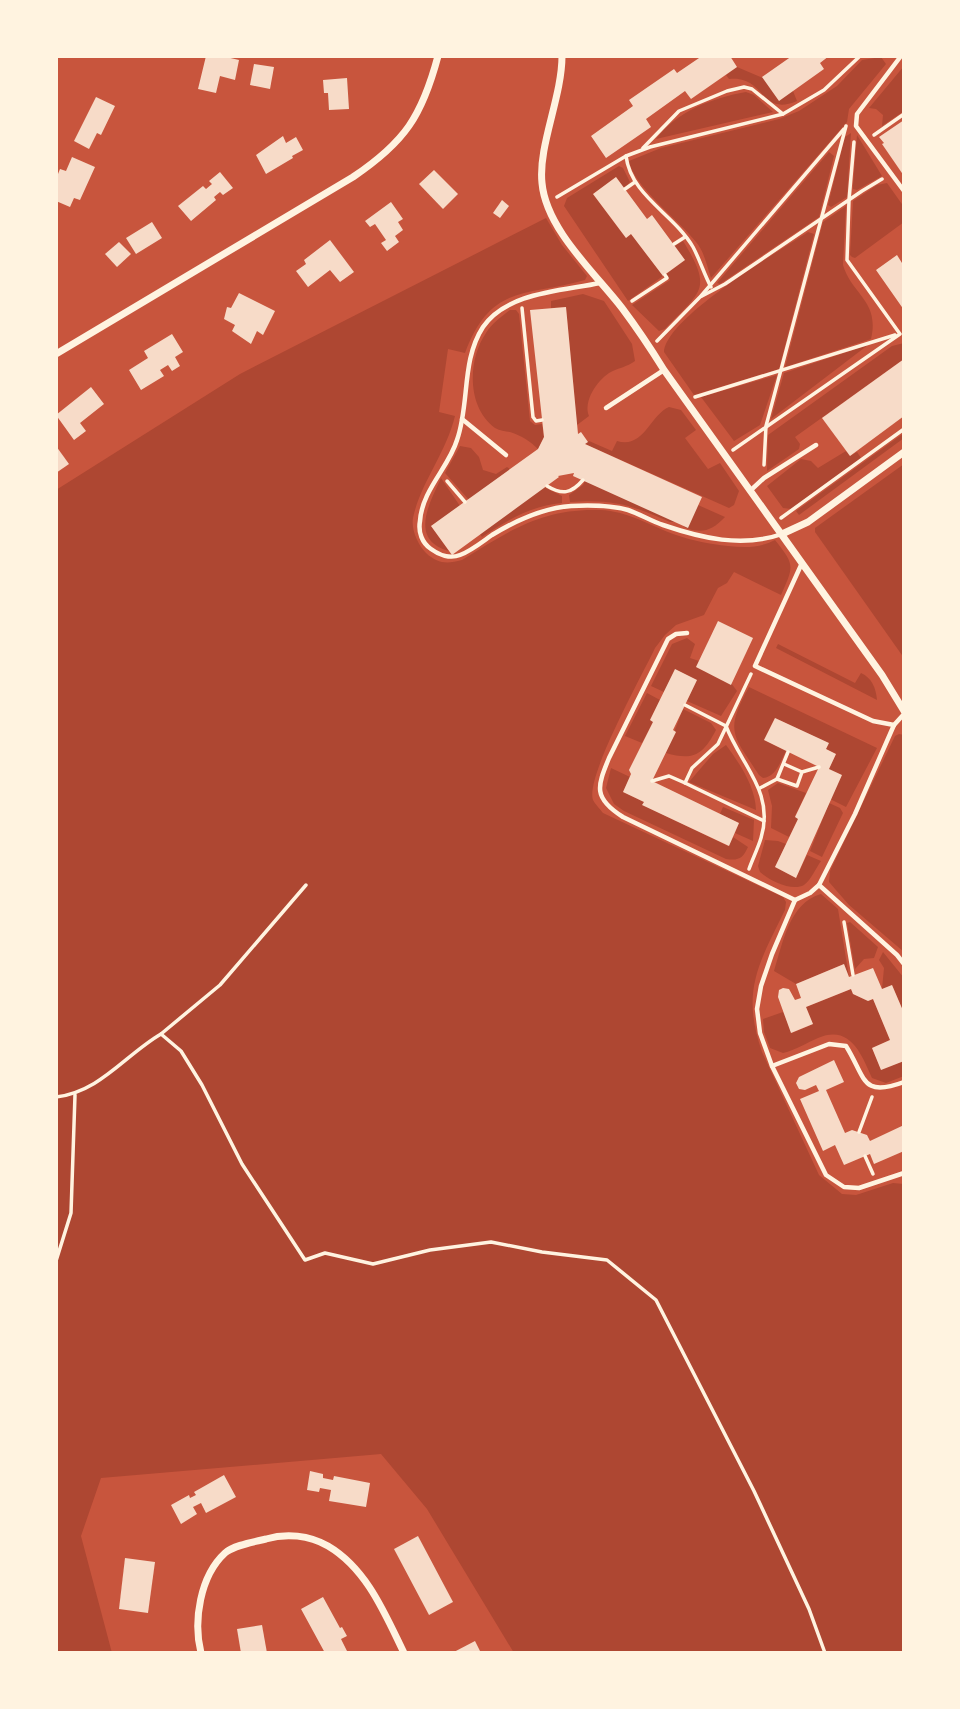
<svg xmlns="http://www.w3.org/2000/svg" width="960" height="1709" font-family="Signika,sans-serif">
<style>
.green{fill:#ae4732}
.building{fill:#f7dbc8}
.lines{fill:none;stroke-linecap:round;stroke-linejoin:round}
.path{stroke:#fff3e0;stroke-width:3.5}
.service{stroke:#fff3e0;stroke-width:4.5}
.minor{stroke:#fff3e0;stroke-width:7}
</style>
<rect width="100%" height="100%" fill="#c8553d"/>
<g class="green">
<path d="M881 57 886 64 849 109 847 122 711 278C707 266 704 251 696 242 680 221 633 186 629 161L661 148 779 119 799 111 837 86 862 60Z"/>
<polygon points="904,66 904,111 882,126 883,115 876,109 869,108"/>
<path d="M737 67 793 91 797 101C759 117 766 75 729 79L726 75Z"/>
<path d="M746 92 754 95 773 112 656 139C677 111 712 98 746 92Z"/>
<polygon points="851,133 847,197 831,207 828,205 845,137"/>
<polygon points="857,135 882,176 857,190 853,189 853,185"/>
<polygon points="829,152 834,156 819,217 720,284 717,283"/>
<polygon points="619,166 623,168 630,182 624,188 616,177 593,194 626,238 631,234 663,276 628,301 564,206 567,198"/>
<polygon points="887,183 904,207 904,222 855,258 852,257 850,255 853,201 877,185"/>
<path d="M846 206 843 265C852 295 880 301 871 339L785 367 823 222Z"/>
<path d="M546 218 562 245 587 276 585 280C526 297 491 283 465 353L448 349 439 412 455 416C446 453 420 484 413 518 411 530 418 545 426 553 438 564 447 564 462 560 509 531 542 508 600 510 628 511 651 526 676 535 693 541 710 544 728 546 745 548 760 548 775 540 795 565 794 566 781 595L734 572 727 583 718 588 704 615 676 625 665 635 655 648C643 674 585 777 593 800 595 804 600 809 603 813L783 897 786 902 785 910C758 965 741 991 762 1052L819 1175 842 1194 856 1195 893 1183 904 1184V1653H514L427 1509 381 1454 101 1478 81 1536 112 1653H56V490L240 374Z"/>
<path d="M808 232 814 234 779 369 694 395 664 352C666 317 778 252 808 232Z"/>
<path d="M683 241C714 291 700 291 665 329L659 331 632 305 670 280 666 274 685 260 675 246Z"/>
<path d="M583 294 604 301 632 344 635 361C627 367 618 368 609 373 597 381 583 401 589 416L577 425 566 307 551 308V301Z"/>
<path d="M510 310H516L519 314 530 421 535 425 542 424 544 437 538 449C530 441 522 436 510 432 505 431 500 431 495 428 466 407 468 359 486 333 492 323 501 317 510 310Z"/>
<polygon points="904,343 904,359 795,437 800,444 799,449 767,471 768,435 892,346"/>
<polygon points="868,345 771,419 784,373"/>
<polygon points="777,375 760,425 734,441 701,397"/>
<path d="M669 407 681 410 696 430 685 438 708 469 720 463 739 491 734 505 729 508 585 444 589 441 612 451 617 441C644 449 650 415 669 407Z"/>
<polygon points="904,433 904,438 799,515 796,511"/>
<polygon points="460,446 471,448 479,457 483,470 496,474 507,467 510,469 469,500 445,473"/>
<polygon points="846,451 850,456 857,452 861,458 791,509 783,508 767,486 801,459 811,461 818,468"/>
<polygon points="904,464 904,658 815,532 815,528"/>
<path d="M441 478 460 506 431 526 449 551C409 540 429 504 441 478Z"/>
<path d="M585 481 677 522H670C631 505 614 499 570 502L569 495 583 485Z"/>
<path d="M544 487 562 496V503C531 506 507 520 482 537L480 534Z"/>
<path d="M698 505 725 517C713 530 701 535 684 527L683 525Z"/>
<polygon points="687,638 695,644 690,658 699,661 696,667 731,683 737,691 721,716 687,701 697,680 676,670 664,692 651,686 672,644"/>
<path d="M778 644 855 683 861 673C872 678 876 688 877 700L776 648Z"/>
<path d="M749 687 877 748 846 807 830 799 829 769 836 754 826 749 828 743 775 718 764 740 786 751C780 762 776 777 763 778L759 775C733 735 724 732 749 687Z"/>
<polygon points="647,693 660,700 650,720 653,722 642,743 625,736"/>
<path d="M683 709 711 723 716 730C703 755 693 761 666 753Z"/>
<polygon points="899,734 904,735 904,952 849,905 829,882 830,871 895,736"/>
<path d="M726 745C740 764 755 786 756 810L689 782 713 754Z"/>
<path d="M611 768 630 777 623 792 644 802 643 805 728 846 733 837 748 847C743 858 739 861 726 859L624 811 614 804 606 788Z"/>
<polygon points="778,783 806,793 795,816 798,819 789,837 771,828 772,806 768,790"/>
<polygon points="829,803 840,808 843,813 822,857 810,851"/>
<polygon points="723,807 754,820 753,841 735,833 739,823 720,814"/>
<path d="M765 840 778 841 786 844 775 867 796 878 807 855 821 861C816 868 811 880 804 885 792 892 769 880 760 872L758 866Z"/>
<path d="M821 894 838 909 849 977 844 964 796 984 774 971C783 943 789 903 821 894Z"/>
<polygon points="850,922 878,947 874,958 864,959 855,969 847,923"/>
<polygon points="883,952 904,978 904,1013 892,985 882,989 884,968 879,960"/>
<path d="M851 989 853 994 868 1001 873 999 890 1040 872 1048 881 1069 904 1061V1076L886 1083 872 1078C862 1056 851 1024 818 1038 806 1043 796 1050 783 1053L770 1048 764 1032 763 1019 783 1012 792 1033 813 1024 806 1007Z"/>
</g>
<g class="building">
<polygon points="206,56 222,56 239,60 235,80 220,76 216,93 198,89"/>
<polygon points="702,56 730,56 737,67 691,99 685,91 646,119 651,127 606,158 591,136 633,106 629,100 674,69 677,73"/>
<polygon points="792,56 829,56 820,63 824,69 779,101 762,77"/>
<polygon points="254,64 274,67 270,89 250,85"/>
<polygon points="347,78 349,109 329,110 328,93 324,93 323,80"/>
<polygon points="96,97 115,106 101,135 97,133 89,149 74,141"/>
<polygon points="904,120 904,176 882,144 884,143 879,137"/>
<polygon points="283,136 286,143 296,137 303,150 292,156 293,158 266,174 256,155"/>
<polygon points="72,157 95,167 80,200 74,198 70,207 56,201 56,179 60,169 66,171"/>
<polygon points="434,170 458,194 443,209 419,184"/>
<polygon points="220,172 233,188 223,195 220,192 214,197 216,200 191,221 178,206 203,186 206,189 212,184 209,181"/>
<polygon points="616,177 647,219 652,215 685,260 663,276 631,234 626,238 593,194"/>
<polygon points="502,200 509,206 500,218 493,213"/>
<polygon points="391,202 403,219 398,222 403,230 395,236 399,242 387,251 381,243 386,240 375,224 370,227 365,221"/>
<polygon points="152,222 162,238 136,254 126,238"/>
<polygon points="330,240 354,272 340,282 330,270 308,287 296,271 306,264 304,260"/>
<polygon points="119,242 131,254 117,267 105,254"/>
<polygon points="897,255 902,263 904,261 904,310 876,270"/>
<polygon points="239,293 275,311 263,335 257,331 251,344 232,331 235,325 224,319 227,307 231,308"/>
<polygon points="566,307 578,434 581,432 588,442 585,444 702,497 688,528 573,476 574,473 558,476 559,477 452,555 431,526 538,449 544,437 530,310"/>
<polygon points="172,334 183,352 175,357 180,366 172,371 168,365 160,370 164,376 141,390 129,370 148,358 144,351"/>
<polygon points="904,359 904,416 850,456 822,418"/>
<polygon points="91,387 104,404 80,423 86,431 74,440 56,415"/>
<polygon points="56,446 69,464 56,473"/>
<polygon points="718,621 753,638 731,685 696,667"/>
<polygon points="675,669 697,680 673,730 676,732 652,781 739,823 729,846 642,805 644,802 623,792 631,774 629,770 653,722 650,720"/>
<polygon points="775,718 829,743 826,749 836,754 829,769 842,775 796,878 775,867 798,819 795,817 819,767 764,740"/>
<polygon points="844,964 849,977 873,968 882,989 892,985 904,1013 904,1061 881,1070 872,1048 890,1040 873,999 868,1001 853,994 851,989 806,1007 813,1024 791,1033 778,997 779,990 783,988 789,989 795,1000 801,998 796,984"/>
<polygon points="834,1060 844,1082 826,1090 845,1133 852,1130 867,1135 870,1141 904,1125 904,1151 874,1164 870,1154 844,1165 835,1145 823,1151 800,1099 819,1091 816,1085 805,1090 799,1089 796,1083 799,1077"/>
<polygon points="310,1471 323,1474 323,1478 333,1480 334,1476 370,1483 366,1507 329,1501 331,1490 320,1488 319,1492 307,1490"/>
<polygon points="224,1475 236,1497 206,1513 201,1503 193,1507 197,1514 181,1524 171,1505 189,1495 190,1498 196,1495 194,1492"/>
<polygon points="418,1536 453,1602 429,1615 394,1549"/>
<polygon points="125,1558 155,1562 148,1613 119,1609"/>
<polygon points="323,1597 340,1628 342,1627 347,1636 341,1639 348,1653 325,1653 301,1609"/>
<polygon points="262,1625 267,1653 241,1653 237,1629"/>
<polygon points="475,1641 481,1653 452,1653"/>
</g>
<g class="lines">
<g class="path">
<polyline points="874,135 904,114"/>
<polyline points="643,148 679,111 727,91 744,87 752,89 783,114"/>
<path d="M626 156C631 196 674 214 693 247 700 260 704 274 711 287"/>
<polyline points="625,189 635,182"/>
<polyline points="557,197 626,156 650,147 783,114 824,90 860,56"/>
<polyline points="674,244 685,237"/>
<polyline points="701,296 844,129"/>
<polyline points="632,301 667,278 665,275"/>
<polyline points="522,308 533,417 536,421 542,420"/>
<polyline points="657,341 700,297 725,284 862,191 882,179"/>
<polyline points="695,397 895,335"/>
<polyline points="733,450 900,334 847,260 849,200 854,142"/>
<polyline points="764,465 766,426 846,126"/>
<polyline points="447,481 465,502"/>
<path d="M547 486C562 495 571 494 583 480"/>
<polyline points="781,518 904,429"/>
<path d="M685 705 726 726C741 765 775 792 761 838 758 848 753 858 749 869"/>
<polyline points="784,764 802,772"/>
<polyline points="777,779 788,752"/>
<polyline points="652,781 669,776 685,783 692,768 718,744 751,674"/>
<polyline points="685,783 764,821"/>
<polyline points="760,788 777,779 797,786 802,772 819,767"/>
<polyline points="844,922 853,975"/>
<polyline points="161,1034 220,985 306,885"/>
<path d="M56 1097C100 1092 125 1055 161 1034L181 1051 202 1085 242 1164 305 1260 325 1253 373 1264 430 1250 491 1242 542 1252 607 1260 656 1300 754 1491 809 1609 825 1653"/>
<polyline points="859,1132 872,1097"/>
<polyline points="865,1156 873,1174"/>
<polyline points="56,1261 71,1213 75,1095"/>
</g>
<g class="service">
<polyline points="901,56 857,114 856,126 904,191"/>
<path d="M600 283C562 291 507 292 483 327 461 361 470 403 457 440 449 467 422 490 420 521 418 532 422 543 431 549 439 555 450 559 460 555 471 551 482 542 492 535 515 521 543 508 571 506 590 505 610 505 628 510 640 514 651 521 663 525 701 538 742 548 782 534"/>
<polyline points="606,408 664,370"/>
<polyline points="462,419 506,455"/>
<polyline points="751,490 764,478 816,445"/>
<polyline points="802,563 755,666 873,721 894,725"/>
<path d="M687 633 676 634 668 639 609 758C597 787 593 798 623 817L795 900"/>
<polyline points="904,714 894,725 855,814 819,885 810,893 795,900 772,954 761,986 757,1009 760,1033 772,1066 826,1175 844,1187 859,1188 904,1173"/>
<polyline points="819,885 897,955 904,964"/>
<path d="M772 1066 829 1044 846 1046C866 1078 861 1098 904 1082"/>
</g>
<g class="minor">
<path d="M562 56C562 97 538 146 542 183 546 229 595 273 622 308 637 328 651 349 664 370L882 675 904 711"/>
<path d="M56 354 353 177C405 142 422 116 438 56"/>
<polyline points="782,534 808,522 904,452"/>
<path d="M201 1653C193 1621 200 1576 225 1553 234 1545 254 1542 266 1539 286 1533 309 1535 328 1546 367 1569 385 1614 404 1653"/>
</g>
</g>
<rect width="960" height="1709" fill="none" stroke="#fff3e0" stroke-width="116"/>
</svg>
